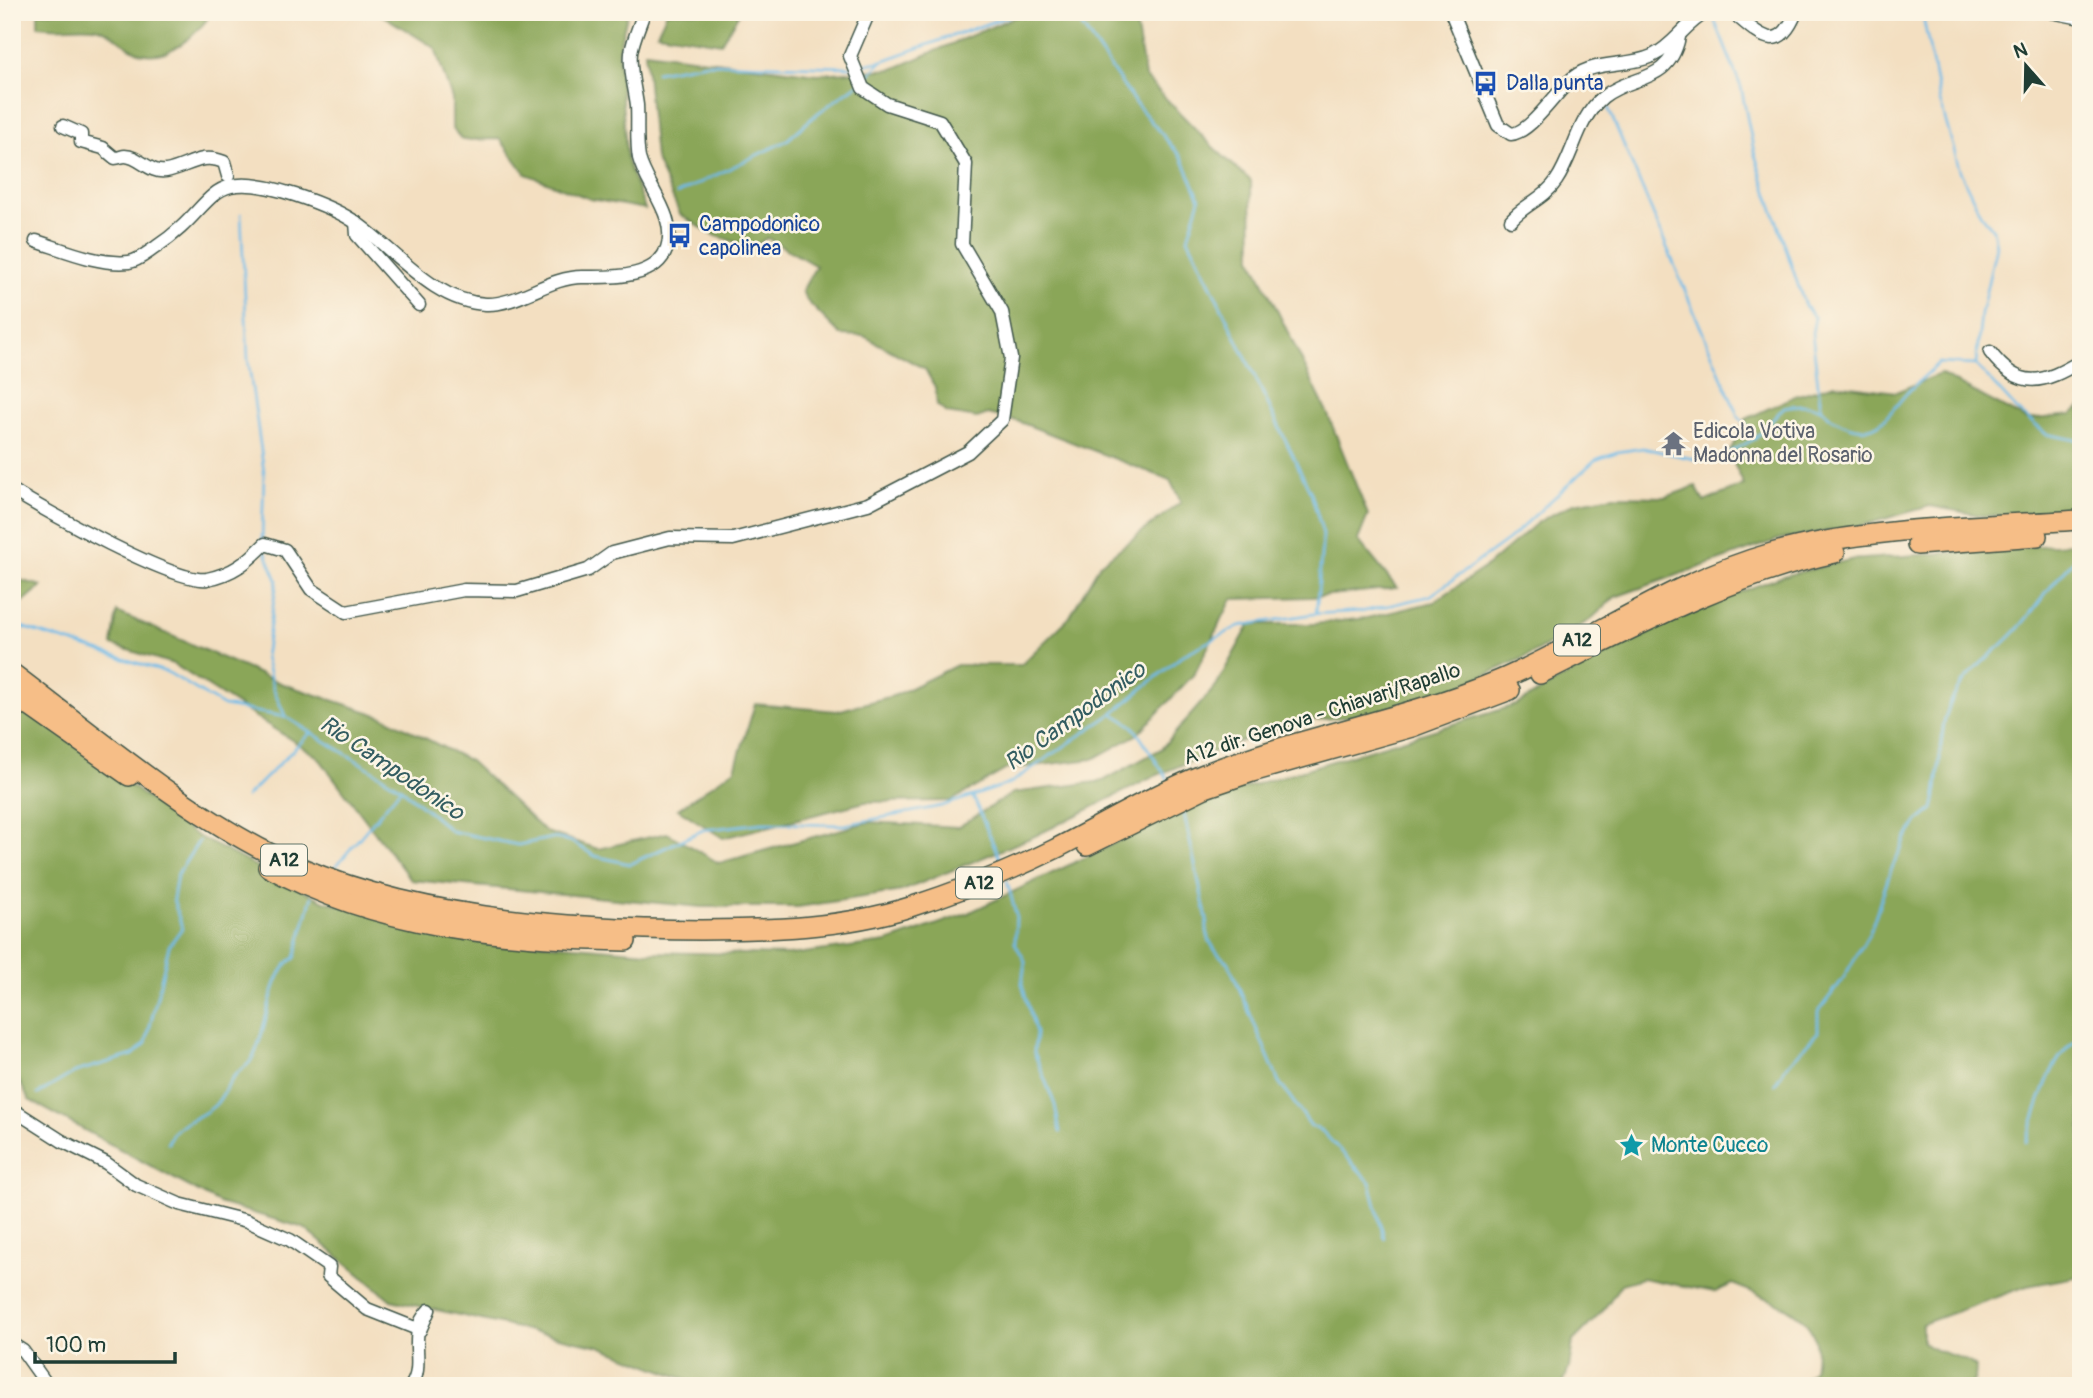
<svg xmlns="http://www.w3.org/2000/svg" width="2093" height="1398" font-family="Pangolin,sans-serif">
<style>
.forest{fill:#8aa659;stroke:#547246;stroke-width:2}
.lines{fill:none;stroke-linecap:round;stroke-linejoin:round}
.stream{stroke:#70bce9;stroke-width:2.5}
.minor-casing{stroke:#3f5549;stroke-width:15}
.highway-casing{stroke:#3f5549;stroke-width:22}
.minor{stroke:#fff;stroke-width:12}
.highway{stroke:#f6be87;stroke-width:19}
.labels{text-anchor:middle;dominant-baseline:central;stroke-width:5;stroke-linejoin:round;paint-order:stroke}
.shield{fill:#fcf5e5;stroke:#617469;stroke-width:2}
.shield-label{font-size:19px;font-weight:bold;fill:#1f3d34}
.transit-label{font-size:21px;fill:#164399;stroke:#fcf5e5;text-anchor:start}
.worship-label{font-size:21px;fill:#5b616d;stroke:#fcf5e5;text-anchor:start}
.street-label{font-size:21px;fill:#1f3d34;stroke:#fcf5e5}
.culture-label{font-size:21px;fill:#0d838f;stroke:#fcf5e5;text-anchor:start}
.water-label{font-size:23px;font-style:italic;fill:#335d61;stroke:#fcf5e5}
</style>
<rect width="100%" height="100%" fill="#fcf5e5"/>
<filter id="ink" filterUnits="userSpaceOnUse"><feTurbulence type="fractalNoise" baseFrequency=".0143" numOctaves="2"/><feDisplacementMap in="SourceGraphic" scale="14" xChannelSelector="R" yChannelSelector="G"/><feConvolveMatrix kernelMatrix="1 2 1 2 8 2 1 2 1" color-interpolation-filters="sRGB"/></filter>
<filter id="wash" filterUnits="userSpaceOnUse"><feTurbulence type="fractalNoise" baseFrequency=".00686" numOctaves="4" result="noise"/><feDisplacementMap in="SourceGraphic" scale="28" xChannelSelector="R" yChannelSelector="G"/><feGaussianBlur stdDeviation="1.57" result="paint"/><feColorMatrix in="noise" values="0 0 0 0 0 0 0 0 0 0 0 0 0 0 0 0 0 1.4 0 .05"/><feComposite in="paint" operator="in"/></filter>
<g filter="url(#wash)">
<rect width="100%" height="100%" fill="#f3dfc1"/>
<g class="forest">
<path d="M38 12H212C198 34 169 61 141 53 125 48 110 28 93 27 73 25 60 30 38 26Z"/>
<polygon points="377,12 628,12 618,51 627,161 645,209 590,199 526,174 500,139 462,140 452,128 452,99 435,48"/>
<polygon points="667,12 740,12 721,43 657,33"/>
<polygon points="1026,12 1134,12 1145,77 1213,147 1251,181 1252,259 1326,410 1368,515 1358,540 1397,588 1312,597 1232,599 1195,673 1138,734 1093,759 1007,769 951,801 865,802 723,838 678,809 735,769 755,704 837,711 896,695 957,665 1021,665 1069,618 1100,564 1181,502 1170,480 1017,421 988,414 977,418 947,413 937,405 935,387 925,369 864,336 841,335 807,301 802,291 816,266 767,238 752,248 711,234 680,214 655,158 645,52 817,74 893,69"/>
<polygon points="1940,374 2027,420 2071,415 2081,406 2081,511 1984,516 1930,506 1860,526 1780,539 1615,597 1590,620 1530,655 1456,688 1365,715 1305,721 1232,744 1155,776 1035,836 902,891 798,907 702,907 411,880 318,757 173,664 112,645 117,612 280,683 384,717 470,761 546,832 598,849 667,833 719,863 868,822 958,827 1013,793 1103,781 1161,749 1216,686 1250,624 1314,624 1367,618 1434,602 1487,566 1538,522 1574,503 1613,496 1666,497 1696,486 1704,502 1744,485 1729,453 1746,419 1795,396 1835,384 1896,392"/>
<path d="M2081 543V1276L2027 1286 1922 1324V1342C1939 1356 1960 1353 1976 1367L1975 1379 1969 1386H1797L1814 1370C1815 1362 1817 1351 1815 1342 1810 1309 1759 1296 1733 1284L1715 1292 1642 1278 1621 1284 1602 1312 1573 1341 1569 1368 1562 1386H703L599 1346 391 1300 304 1228 219 1203 29 1100 12 1067V703L69 739 197 836 324 901 465 937 647 952 789 955 887 942 966 914 1105 848 1185 806 1516 705 1617 647 1721 599 1783 576 1850 560Z"/>
<polygon points="12,578 42,586 12,611"/>
</g>
<g class="lines">
<g class="stream">
<polyline points="1072,12 1133,100 1182,158 1200,199 1188,238 1311,493 1323,534 1316,614"/>
<polyline points="1922,12 1940,101 1960,171 1980,213 1993,229 1996,246 1981,314 1976,364"/>
<polyline points="1712,14 1741,87 1754,152 1805,306 1815,318 1812,333 1821,409"/>
<polyline points="1084,26 1089,12"/>
<polyline points="858,66 882,61 1020,12"/>
<polyline points="656,72 707,63 851,67"/>
<polyline points="864,80 881,62"/>
<polyline points="1607,105 1738,416 1756,438"/>
<polyline points="677,194 786,141 818,113 858,84"/>
<polyline points="241,214 248,359 264,472 262,541"/>
<polyline points="265,551 277,580 265,657 273,688 285,716"/>
<path d="M12 624 169 673 223 706 286 717 401 788 451 831 518 845 552 838 570 841 595 856 630 864 703 830 762 823 844 825 942 806 1009 784 1113 713 1183 655 1239 626 1313 614 1365 611 1430 596 1508 540 1595 460 1617 452 1643 448 1699 460 1725 455 1756 438 1784 407C1796 405 1811 403 1822 410 1827 413 1829 418 1835 420 1876 441 1882 421 1906 394 1916 383 1928 374 1938 363L1976 365 2017 410 2046 434 2081 441"/>
<polyline points="1114,714 1133,726 1169,781"/>
<polyline points="246,797 310,733"/>
<polyline points="973,797 1002,864"/>
<path d="M1183 809 1207 920C1205 937 1213 952 1228 962L1279 1082 1311 1126 1322 1131 1370 1182 1384 1238"/>
<polyline points="332,871 401,788"/>
<polyline points="1007,881 1016,915 1015,943 1025,961 1022,984 1036,1033 1034,1052 1055,1105 1060,1132"/>
<path d="M1775 1084 1785 1068 1818 1032V1012L1843 979 1870 932 1891 870 1906 838 1917 822 1933 809C1941 780 1938 748 1945 719 1957 671 1995 658 2022 624 2044 597 2054 579 2081 554"/>
<polyline points="38,1094 75,1072 133,1055 146,1043 169,946 182,928 173,899 177,875 199,841"/>
<path d="M2026 1142C2037 1114 2050 1050 2081 1039"/>
<path d="M168 1143C176 1119 200 1121 216 1104 224 1095 228 1082 237 1073 243 1068 248 1066 252 1059 268 1033 268 971 295 958L312 896"/>
</g>
</g>
</g>
<g filter="url(#ink)">
<g class="lines">
<defs>
<g id="minor">
<path d="M1451 12 1498 125 1511 134C1531 133 1557 90 1574 77 1596 60 1628 67 1652 56 1674 46 1686 22 1707 12"/>
<path d="M1732 12C1758 33 1778 58 1796 12"/>
<polyline points="2051,12 2081,18"/>
<path d="M63 126 81 134V142L103 148 115 158C119 158 122 156 125 156 139 156 150 174 166 171 188 167 201 152 224 162L228 176"/>
<path d="M1511 220C1524 205 1545 198 1556 181 1574 155 1577 119 1603 97 1631 74 1669 85 1679 37"/>
<polyline points="356,222 357,235 419,305"/>
<path d="M36 241C64 250 98 265 129 262 138 261 148 252 156 247 220 205 202 165 295 195 316 202 340 211 358 224 397 252 434 302 486 304 519 305 549 277 582 277 609 277 656 280 667 248 678 217 646 186 639 158 636 142 638 122 637 105 635 89 629 69 631 53 633 39 640 25 644 12"/>
<path d="M1990 352C2020 392 2044 383 2081 361"/>
<path d="M12 490C43 510 176 584 207 579 233 574 247 562 265 544L285 550 311 589 346 612 464 590 517 591 588 570 612 553 670 538 733 539 868 504 968 452 1002 420 1011 358 1002 312 962 244 966 164 940 121 887 104 863 88 850 56 869 12"/>
<polyline points="12,1109 62,1141 106,1163 136,1185 179,1204 247,1221 290,1240 329,1267 328,1276 367,1309 420,1330"/>
<polyline points="12,1344 23,1351 48,1386"/>
<path d="M411 1386C427 1364 405 1334 429 1310L420 1330"/>
</g>
<g id="highway">
<polyline points="1917,545 2037,536"/>
<path d="M12 673C93 734 187 814 277 857 404 918 562 929 701 930 771 930 843 928 910 907 959 891 1009 872 1055 849 1104 824 1152 795 1204 774 1300 736 1404 720 1500 680 1592 641 1674 580 1772 553 1864 527 1984 526 2081 520"/>
<path d="M1540 674C1636 626 1730 576 1835 553"/>
<polyline points="12,694 129,776"/>
<polyline points="1087,846 1205,788 1252,772 1412,727 1510,690"/>
<path d="M268 867C378 928 503 939 626 941"/>
</g>
</defs>
<use href="#minor" class="minor-casing"/>
<use href="#highway" class="highway-casing"/>
<use href="#minor" class="minor"/>
<use href="#highway" class="highway"/>
</g>
</g>
<defs>
<symbol id="bus-bare" viewBox="-9 -9 18 18"><path d="M-5-6H5V4H4V6H2V4H-2V6H-4V4H-5ZM-3.5-4V0h7V-4ZM-3.5 1.2v1.5H-2V1.2ZM2 1.2v1.5H3.5V1.2Z" fill="#1a4fb4" stroke="#fcf5e5" stroke-width="2.5" paint-order="stroke"/></symbol>
<symbol id="temple-bare" viewBox="-9 -9 18 18"><path d="M0-6L5-2H3V0L6.5 2.5H4V6H1.5V3h-3V6H-4V2.5H-6.5L-3 0V-2H-5Z" fill="#6b7280" stroke="#fcf5e5" stroke-width="2.5" paint-order="stroke"/></symbol>
<symbol id="sight-bare" viewBox="-9 -9 18 18"><path d="M0-6L1.8-2.2L6-1.7L2.9 1.2L3.7 5.4L0 3.3L-3.7 5.4L-2.9 1.2L-6-1.7L-1.8-2.2Z" fill="#0f9aa8" stroke="#fcf5e5" stroke-width="2.5" paint-order="stroke"/></symbol>
</defs>
<g fill-rule="evenodd">
<use href="#bus-bare" x="1468" y="66" width="35" height="35"/>
<use href="#bus-bare" x="662" y="218" width="35" height="35"/>
<use href="#temple-bare" x="1656" y="426" width="35" height="35"/>
<use href="#sight-bare" x="1614" y="1128" width="35" height="35"/>
</g>
<g class="labels">
<g class="shield">
<rect x="1554" y="624.5" width="46" height="31" rx="5"/>
<rect x="261" y="844.5" width="46" height="31" rx="5"/>
<rect x="956" y="867.5" width="46" height="31" rx="5"/>
</g>
<g class="shield-label">
<text x="1577" y="640">A12</text>
<text x="284" y="860">A12</text>
<text x="979" y="883">A12</text>
</g>
<g class="transit-label">
<text x="1506" y="83">Dalla punta</text>
<text x="699" y="224">Campodonico<tspan x="699" dy="24">capolinea</tspan></text>
</g>
<g class="worship-label">
<text x="1693" y="431">Edicola Votiva<tspan x="1693" dy="24">Madonna del Rosario</tspan></text>
</g>
<g class="street-label">
<text transform="translate(1322 714) rotate(-18)">A12 dir. Genova - Chiavari/Rapallo</text>
</g>
<g class="culture-label">
<text x="1651" y="1145">Monte Cucco</text>
</g>
<g class="water-label">
<text transform="translate(1075 716) rotate(-36)">Rio Campodonico</text>
<text transform="translate(392 768) rotate(34)">Rio Campodonico</text>
</g>
</g>
<rect width="2093" height="1398" fill="none" stroke="#fcf5e5" stroke-width="42"/>
<g transform="translate(2026 66) rotate(340)" stroke="#fcf5e5" stroke-width="5" paint-order="stroke">
<path d="M0-5L12 26L0 18L-12 26Z" fill="#1f3d34"/>
<text y="-10" font-size="19" font-weight="bold" text-anchor="middle" fill="#1f3d34">N</text>
</g>
<path d="M35 1352v10h140v-10" fill="none" stroke="#1f3d34" stroke-width="3.5"/>
<text x="46" y="1352" font-size="21" fill="#1f3d34" stroke="#fcf5e5" stroke-width="5" paint-order="stroke">100 m</text>
</svg>
